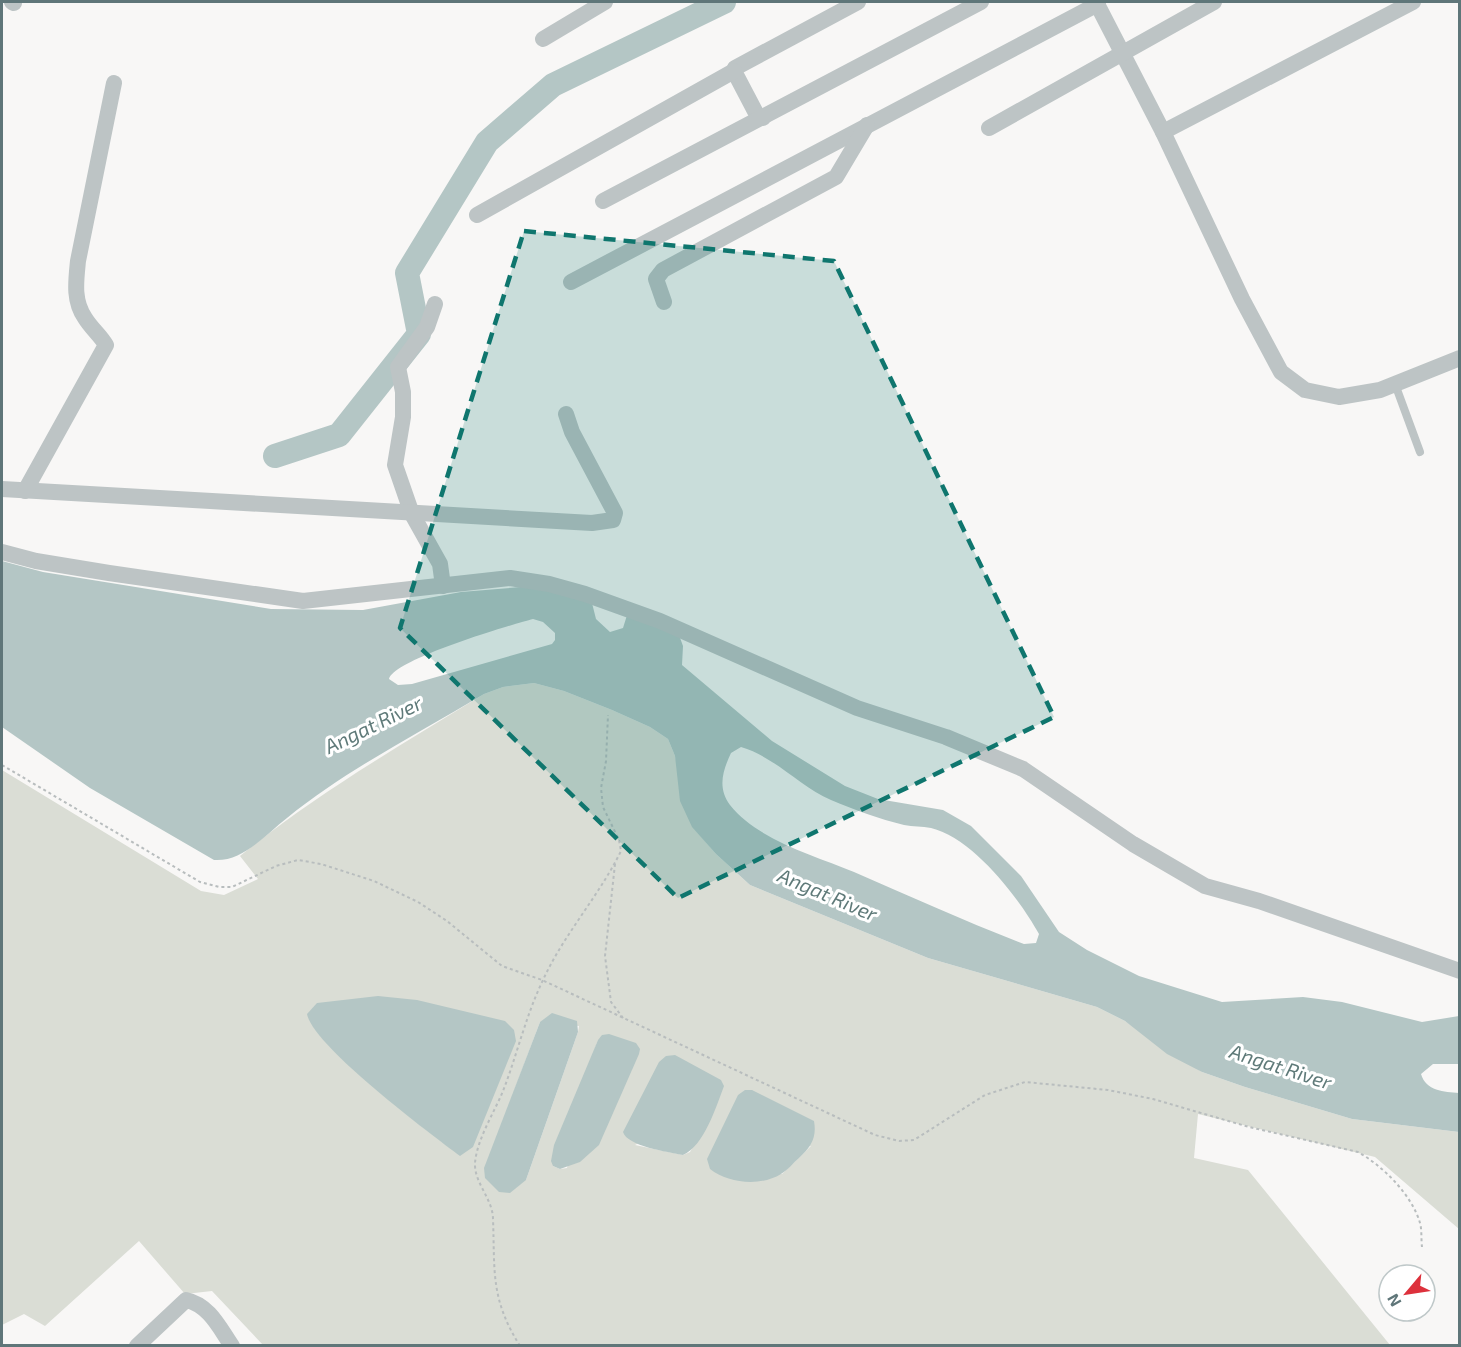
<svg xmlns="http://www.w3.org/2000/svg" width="1461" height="1347" font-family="'Exo 2',sans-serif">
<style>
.green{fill:#daddd5;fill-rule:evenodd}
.water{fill:#b4c6c5;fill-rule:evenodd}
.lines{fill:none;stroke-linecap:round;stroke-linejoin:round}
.river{stroke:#b4c6c5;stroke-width:24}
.path{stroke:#b8bdbe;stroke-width:2;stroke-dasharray:3 3;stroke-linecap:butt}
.service{stroke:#bdc4c5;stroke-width:8}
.minor{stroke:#bdc4c5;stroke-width:16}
.marked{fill:#0f766e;fill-opacity:0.2;stroke:#0f766e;stroke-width:4.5;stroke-dasharray:12 8;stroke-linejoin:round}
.labels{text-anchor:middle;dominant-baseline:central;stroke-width:6;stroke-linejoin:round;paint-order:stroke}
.water-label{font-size:20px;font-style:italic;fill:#5f7a79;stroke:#fff}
</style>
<rect width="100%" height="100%" fill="#f8f7f6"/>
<path class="green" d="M534 683 564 691 612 710 650 727 668 739 675 756 692 826 716 854 750 885 928 958 1097 1007 1125 1021 1202 1072 1245 1087 1352 1119 1459 1132V1229L1375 1157 1198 1114 1194 1158 1248 1170 1390 1345H263L212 1291 185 1294 139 1241 45 1326 24 1314 2 1325V770L201 891 224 895 258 879 240 856C319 792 398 747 484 694L503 687ZM540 1022 579 1026 578 1032 526 1180 514 1091ZM598 1040 567 1168 560 1169 553 1166ZM718 1101 690 1152 683 1155 635 1145ZM811 1146 782 1174 710 1169Z"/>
<g class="water">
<path d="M2 561 43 572 271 609 363 610 461 592 533 586 591 599 596 619 610 632 623 628 628 612 679 635 683 646 682 665 772 741 845 786 878 799 943 810 971 826 1021 876 1059 932 1087 950 1139 976 1222 1002 1303 997 1342 1002 1422 1022 1459 1016V1064H1433L1421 1074C1426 1091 1444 1092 1459 1093V1132L1352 1119 1245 1087 1202 1072 1167 1054 1125 1021 1097 1007 928 958 750 885 716 854 692 827 680 801 675 756 668 739 650 727 612 710 564 691 534 683 503 687 484 694C418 734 347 769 287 818 265 835 243 862 214 860L90 788 2 727ZM533 619 543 622 555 633V640L552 644 412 684 398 685 389 679C395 659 510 625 533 619ZM741 747C775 757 799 786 831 800 855 810 879 819 904 825 913 827 922 826 931 828 973 838 1019 898 1039 934L1036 943 1024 944C967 922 911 897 854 872 814 855 759 841 730 805 717 788 723 770 731 753Z"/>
<path d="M378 996 417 1000 505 1021 514 1030 516 1041 473 1147 460 1156C429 1133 313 1046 307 1014L317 1003Z"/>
<polygon points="552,1013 577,1021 578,1032 526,1180 510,1193 499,1192 485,1178 484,1168 540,1022"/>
<polygon points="609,1034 636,1043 640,1049 639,1054 599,1145 580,1162 560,1169 553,1166 551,1161 554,1145 598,1040 602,1035"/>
<path d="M675 1055 721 1080 724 1086C716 1107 704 1146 683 1155 668 1152 627 1146 623 1132L659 1062 666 1056Z"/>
<path d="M745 1090H752L814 1121C817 1138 811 1147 799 1158 793 1163 788 1170 781 1174 760 1187 728 1183 710 1169L707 1159 738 1095Z"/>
</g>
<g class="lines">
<polyline class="river" points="275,456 339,435 419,334 407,273 487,142 553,85 724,2"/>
<g class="path">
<path d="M2 765 200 882 219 887H232L276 866 298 860 321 864 374 881 418 902 447 921 502 966 542 980 875 1135 899 1141 914 1140 985 1095 1025 1082 1108 1090 1153 1099 1249 1127 1358 1152C1383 1166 1412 1195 1420 1223 1422 1230 1421 1239 1422 1247"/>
<polyline points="615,864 605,956 611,1002 623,1018"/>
<path d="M520 1346C490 1298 495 1271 493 1219 493 1199 474 1183 475 1163 477 1139 494 1113 503 1091 517 1055 526 1015 543 980 564 934 599 896 621 851L619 840 603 807 601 788 606 761 608 715"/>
</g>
<polyline class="service" points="1395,384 1420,452"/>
<g class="minor">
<polyline points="12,2 14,3"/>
<polyline points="1096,2 1163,132 1242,299 1281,372 1305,390 1339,397 1380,390 1460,358"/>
<polyline points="543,39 605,2"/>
<polyline points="763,118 757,115 735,73 735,68 858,2"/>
<polyline points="989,128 1214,2"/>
<polyline points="1163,132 1413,2"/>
<polyline points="603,201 981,2"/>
<polyline points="477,215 734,71"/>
<polyline points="571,282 1098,4"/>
<polyline points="664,302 656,279 663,270 836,177 867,125"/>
<polyline points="435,304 427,327 398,367 403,392 403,417 395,465 412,514 440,564 443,586"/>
<polyline points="2,489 592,523 613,520 615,513 572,432 566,414"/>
<path d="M25 491 106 345C100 335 91 328 85 318 73 301 76 281 78 261L114 83"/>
<polyline points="2,552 36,561 109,573 303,601 510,578 549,584 585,594 660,621 857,708 946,737 1023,769 1133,844 1205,886 1259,901 1460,971"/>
<path d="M137 1346 186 1300C209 1305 219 1327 232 1346"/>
</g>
</g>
<path class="marked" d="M524 231 834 261 1054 717 678 898 400 628Z"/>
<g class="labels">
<g class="water-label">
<text transform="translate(373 724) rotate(-26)">Angat River</text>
<text transform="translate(828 894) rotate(23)">Angat River</text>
<text transform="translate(1281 1066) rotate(18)">Angat River</text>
</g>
</g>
<rect width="1461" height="1347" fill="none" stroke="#5f7679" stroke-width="6"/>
<g transform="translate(1407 1293) rotate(241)"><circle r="28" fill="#ffffff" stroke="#bfc8c9" stroke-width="1.5"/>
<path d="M0-4.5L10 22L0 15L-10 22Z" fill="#dd313c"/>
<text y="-9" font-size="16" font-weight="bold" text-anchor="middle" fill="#5f7679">N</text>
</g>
</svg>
